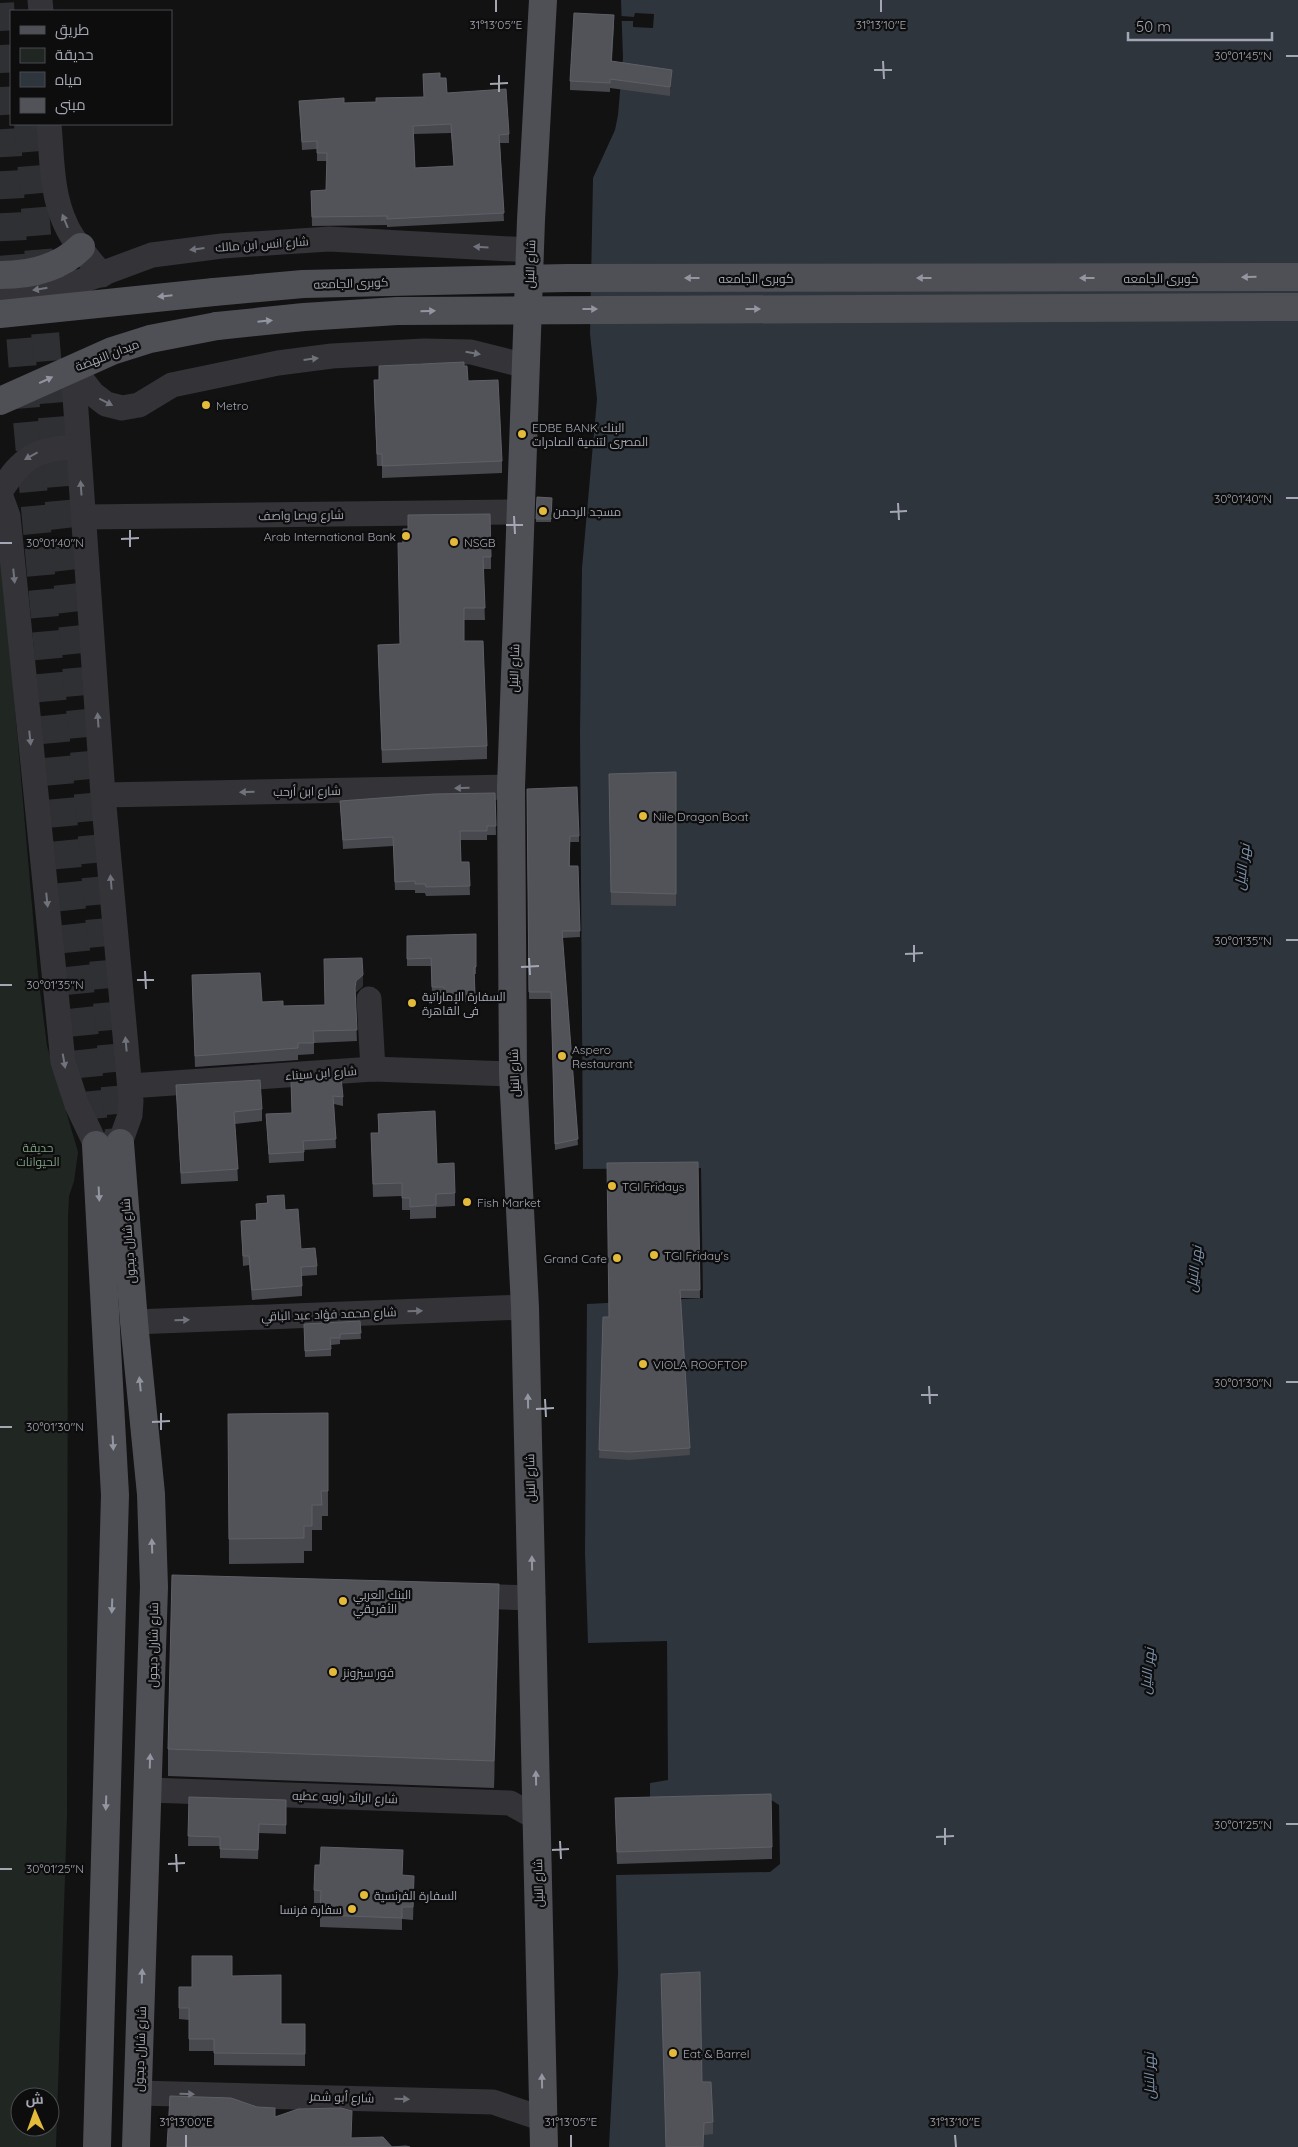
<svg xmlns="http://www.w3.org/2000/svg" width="1298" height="2147" font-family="Quicksand,Cairo,sans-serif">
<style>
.green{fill:#202722;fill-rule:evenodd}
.water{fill:#2e353d}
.pier{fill:#121213}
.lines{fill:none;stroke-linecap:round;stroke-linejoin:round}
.major-tunnel{stroke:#2f3033;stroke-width:28;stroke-dasharray:28 14;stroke-linecap:butt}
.minor{stroke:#333338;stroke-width:25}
.major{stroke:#4f5056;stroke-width:28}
.major-bridge{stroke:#4f5056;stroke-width:28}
.wall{fill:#48494e;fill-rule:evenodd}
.shaded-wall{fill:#2e2f32}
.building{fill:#525359;stroke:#5f6067;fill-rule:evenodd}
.oneway{fill:#71737c}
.oneway2{fill:#9396a0}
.ticks{fill:none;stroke:#a4a7b3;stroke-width:2}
.poi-dot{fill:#e3ba3a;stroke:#0d0d0e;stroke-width:2}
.labels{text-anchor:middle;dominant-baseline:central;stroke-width:4.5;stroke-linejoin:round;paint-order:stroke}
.street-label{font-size:12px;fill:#a4a7b3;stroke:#0d0d0e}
.poi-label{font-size:12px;fill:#a4a7b3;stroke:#0d0d0e;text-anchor:start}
.park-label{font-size:12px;fill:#7c9c81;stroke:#0d0d0e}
.water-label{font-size:14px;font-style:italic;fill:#7d91ab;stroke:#0d0d0e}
.ticks-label{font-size:12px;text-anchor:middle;fill:#a4a7b3;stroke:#0d0d0e;stroke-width:4.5;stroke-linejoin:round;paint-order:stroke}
</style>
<rect width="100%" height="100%" fill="#121213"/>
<path class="green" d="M0 536 38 975 47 1046 78 1152 74 1181 69 1196 68 1216 67 1815 56 2147H0ZM20 2097H50V2127H20Z"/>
<polygon class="water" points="621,0 1298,0 1298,2147 609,2147 618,1973 616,1875 770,1872 780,1864 779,1805 765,1796 650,1799 650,1783 668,1780 667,1641 588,1643 585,1553 587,1304 703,1298 701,1168 583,1169 580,733 582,568 597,399 590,334 593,178 615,130 618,115 623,58"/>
<polygon class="pier" points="635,13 654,14 653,28 633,27 633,21 621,21 621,16 634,17"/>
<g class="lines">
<g class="major-tunnel">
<polyline points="0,3 13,247 27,420 68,872 96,1145"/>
<polyline points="28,124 60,515 73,632 120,1143"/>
</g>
<g class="minor">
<polyline points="40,0 41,11"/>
<path d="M49 124C52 157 51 194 66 225 74 243 90 260 102 275"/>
<polyline points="0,295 82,281 152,255 222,246 329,239 530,250"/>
<polyline points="73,368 103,795 131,1101 130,1115 120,1143"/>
<polyline points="73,368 93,394 106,404 122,408 139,405 172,385 278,363 332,356 424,351 471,352 526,366"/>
<path d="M0 492C22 458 35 448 77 447"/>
<polyline points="0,494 8,516 63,1062 77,1105 96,1145"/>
<polyline points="83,517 519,512"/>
<polyline points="103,795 511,787"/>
<polyline points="369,999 373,1069"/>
<polyline points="130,1086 373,1069 513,1074"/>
<polyline points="134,1322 525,1307"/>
<polyline points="466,1596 533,1598"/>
<polyline points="149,1790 510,1803 537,1818"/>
<polyline points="138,2093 493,2102 543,2119"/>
</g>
<g class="major">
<polyline points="543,0 531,220 511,787 513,1074 525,1307 544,2147"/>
<path d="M0 275C29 275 60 268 81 247"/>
<polyline points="0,314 214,292"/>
<polyline points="0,401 112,351 150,339 217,326"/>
<polyline points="120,1143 134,1322 151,1494 154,1587 136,2147"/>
<polyline points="96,1145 115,1495 97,2147"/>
</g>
<g class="major-bridge">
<polyline points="214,292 303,284 567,278 1298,277"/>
<polyline points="217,326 304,317 397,311 1298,307"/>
</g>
</g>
<g class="wall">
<polygon points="614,24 612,61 672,78 670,96 610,88 610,92 570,90 570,81"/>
<path d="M423 74 440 78 447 93 509 134V143H500L504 221 387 227V225L312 226 311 191 326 190 327 161H317V149L302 150 299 101 344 103 376 102 424 97ZM451 133 454 166 415 168 414 134Z"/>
<polygon points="379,366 464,366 468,381 502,461 502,473 382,478 382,466 377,466 374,392 374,380 379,380"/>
<polygon points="537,497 552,498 551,522 536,522"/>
<polygon points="408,515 491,557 491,569 483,569 485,620 464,620 464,641 487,746 487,759 382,763 378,645 400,644 403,529 408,529"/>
<polygon points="676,772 676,906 611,905 609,774"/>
<polygon points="527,789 579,836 579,842 570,842 570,866 578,866 580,937 562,938 578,1145 555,1150 551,999 529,999"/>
<polygon points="495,793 496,835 487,835 487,840 460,840 461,862 469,862 470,895 426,896 425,893 415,893 415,890 395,890 393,846 343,849 340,801"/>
<polygon points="476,934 476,974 474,974 475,1003 444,1000 444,995 432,995 431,966 407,966 407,936"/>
<polygon points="192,986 262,1002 283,1006 325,1005 363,986 356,992 355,998 357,1041 314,1043 314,1054 298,1055 298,1060 195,1067"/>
<polygon points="291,1080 343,1097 343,1106 334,1104 336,1148 304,1150 304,1161 269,1163 266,1114 292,1113"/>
<polygon points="176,1085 262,1109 262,1121 235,1124 238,1181 181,1184"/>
<polygon points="378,1114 437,1164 455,1193 455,1206 436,1207 436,1218 410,1219 410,1210 402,1210 402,1196 373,1197 371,1133 378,1133"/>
<polygon points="698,1162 700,1298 681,1298 690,1455 629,1460 599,1458 603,1317 609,1317"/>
<polygon points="267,1196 285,1210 301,1249 317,1266 317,1275 302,1276 302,1296 252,1300 249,1265 243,1266 241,1221 256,1220 256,1204 267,1203"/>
<polygon points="360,1321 361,1339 340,1340 340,1344 331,1345 331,1356 305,1357 304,1330"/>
<polygon points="328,1413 328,1516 322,1516 322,1530 312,1530 312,1551 304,1551 304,1563 229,1564 228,1414"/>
<polygon points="499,1611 494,1788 168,1776 168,1749"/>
<polygon points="189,1797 286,1800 286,1834 259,1833 258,1859 220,1858 220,1846 188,1846"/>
<polygon points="615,1811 772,1847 772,1859 617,1864"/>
<polygon points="403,1862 402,1875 414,1888 413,1920 402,1919 402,1930 320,1927 320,1903 314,1903 314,1890"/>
<polygon points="232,1976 281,2024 305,2024 305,2066 214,2065 214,2051 189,2051 189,2020 179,2019 179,1987 192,1987"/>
<polygon points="702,2082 713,2122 713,2134 704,2135"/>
</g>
<g class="shaded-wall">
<polygon points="672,70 672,78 670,96 670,87"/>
<polygon points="363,975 363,986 356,992 355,1000 355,988 356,981"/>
<polygon points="499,1584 499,1611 494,1788 494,1761"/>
</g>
<g class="building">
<polygon points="574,13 614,15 611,61 672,70 670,87 610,79 610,83 570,81"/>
<path d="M440 73V78H446L447 93 506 89 509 134 499 135 504 213 387 219V216L312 217 311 191 326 190 327 153H317V141L302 142 299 101 344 98V103L376 102V98L424 97 423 74ZM451 124 454 166 415 168 413 126Z"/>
<polygon points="464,362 464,366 467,366 468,381 498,380 502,461 382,466 382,454 377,454 374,380 379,380 379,366"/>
<polygon points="537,497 552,498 551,519 536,519"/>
<polygon points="490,514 491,557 483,557 485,608 464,608 464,641 483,641 487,746 382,750 378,645 400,644 398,543 403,543 403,529 408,529 408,515"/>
<polygon points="676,772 676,894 611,892 609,774"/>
<polygon points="577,787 579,836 570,836 569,866 578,866 580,931 562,931 578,1139 555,1144 551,992 529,992 527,789"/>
<polygon points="495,793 496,826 487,826 487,831 460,831 461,862 469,862 470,886 426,887 425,884 415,884 415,881 395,882 393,837 343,840 340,801 434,794"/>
<polygon points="476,934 476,967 474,967 475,995 444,993 444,987 432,987 431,958 407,959 407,936"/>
<polygon points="362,958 363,975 356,981 355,988 357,1030 313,1031 314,1043 298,1043 298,1048 195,1056 192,975 260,973 262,1002 283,1001 283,1006 325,1005 324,959"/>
<polygon points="341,1077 343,1097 333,1096 336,1139 303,1141 304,1152 269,1154 266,1114 292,1113 291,1080"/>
<polygon points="260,1080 262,1109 234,1112 238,1169 181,1173 176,1085"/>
<polygon points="435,1111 437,1164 454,1163 455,1193 436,1194 436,1205 410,1207 410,1198 402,1198 402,1183 373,1184 371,1133 379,1133 378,1114"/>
<polygon points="698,1162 700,1290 680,1290 690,1448 629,1452 599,1450 603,1317 609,1317 607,1163"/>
<polygon points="284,1195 285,1210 298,1209 301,1249 315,1248 317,1266 301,1267 302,1286 252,1290 249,1256 243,1256 241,1221 257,1220 256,1204 268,1203 267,1196"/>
<polygon points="360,1321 361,1333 340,1334 340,1338 330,1338 331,1349 305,1351 304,1324"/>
<polygon points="328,1413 328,1491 321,1491 322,1505 312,1505 312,1526 304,1526 304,1538 229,1539 228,1414"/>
<polygon points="172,1575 499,1584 494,1761 168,1749"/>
<polygon points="771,1794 772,1847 617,1852 615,1798"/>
<polygon points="189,1797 286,1800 286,1825 259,1824 258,1850 220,1849 220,1837 188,1836"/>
<polygon points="321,1847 403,1850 402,1875 414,1876 413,1907 402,1907 402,1918 320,1915 321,1891 314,1890 315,1865 320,1865"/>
<polygon points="192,1956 232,1956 232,1976 281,1975 281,2024 305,2024 305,2054 214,2053 214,2039 189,2039 189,2008 179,2008 179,1987 192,1987"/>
<polygon points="700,1972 702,2082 711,2082 713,2122 704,2123 703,2147 666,2147 661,1974"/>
<polygon points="170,2096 231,2098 257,2107 275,2108 275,2117 298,2109 341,2108 352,2111 351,2138 383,2137 392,2147 406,2146 410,2147 167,2147"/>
</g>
<defs><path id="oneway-solid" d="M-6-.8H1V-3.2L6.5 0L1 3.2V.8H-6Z" transform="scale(1.25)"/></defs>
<g class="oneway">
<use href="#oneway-solid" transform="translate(65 221) rotate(-112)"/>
<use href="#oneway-solid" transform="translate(481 247) rotate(-177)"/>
<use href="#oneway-solid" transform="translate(197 249) rotate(173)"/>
<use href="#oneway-solid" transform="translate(40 289) rotate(171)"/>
<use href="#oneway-solid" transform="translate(473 353) rotate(10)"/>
<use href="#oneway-solid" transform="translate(311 359) rotate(-7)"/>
<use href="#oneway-solid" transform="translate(106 402) rotate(27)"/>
<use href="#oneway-solid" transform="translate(31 456) rotate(151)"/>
<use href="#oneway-solid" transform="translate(81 488) rotate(-94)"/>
<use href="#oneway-solid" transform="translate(14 576) rotate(84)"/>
<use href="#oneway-solid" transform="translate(98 720) rotate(-94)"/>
<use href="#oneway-solid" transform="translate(30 738) rotate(84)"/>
<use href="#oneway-solid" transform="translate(462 788) rotate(179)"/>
<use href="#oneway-solid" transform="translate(247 792) rotate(179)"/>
<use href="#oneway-solid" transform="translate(111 882) rotate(-95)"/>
<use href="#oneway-solid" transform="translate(47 900) rotate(84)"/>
<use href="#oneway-solid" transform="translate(126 1044) rotate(-95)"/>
<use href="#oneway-solid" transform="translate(64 1061) rotate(80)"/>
<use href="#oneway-solid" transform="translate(415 1311) rotate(-2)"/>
<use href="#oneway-solid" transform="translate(182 1320) rotate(-2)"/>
<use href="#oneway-solid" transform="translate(187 2094) rotate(1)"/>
<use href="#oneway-solid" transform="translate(402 2099) rotate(2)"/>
</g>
<g class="oneway2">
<use href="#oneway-solid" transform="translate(1249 277) rotate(179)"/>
<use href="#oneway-solid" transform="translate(692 278) rotate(-180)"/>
<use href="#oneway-solid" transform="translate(924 278) rotate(-180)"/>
<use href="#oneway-solid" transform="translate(1087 278) rotate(-180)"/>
<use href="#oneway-solid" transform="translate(165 296) rotate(174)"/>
<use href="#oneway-solid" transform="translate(590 309)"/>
<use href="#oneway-solid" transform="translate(753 309)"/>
<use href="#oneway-solid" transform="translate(428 311) rotate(-1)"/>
<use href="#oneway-solid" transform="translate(265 321) rotate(-6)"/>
<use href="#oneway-solid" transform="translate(46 380) rotate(-25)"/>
<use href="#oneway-solid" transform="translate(99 1194) rotate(87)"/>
<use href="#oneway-solid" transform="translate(140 1384) rotate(-96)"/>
<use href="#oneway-solid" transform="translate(528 1401) rotate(-91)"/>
<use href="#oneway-solid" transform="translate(113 1443) rotate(87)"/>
<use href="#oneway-solid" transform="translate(152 1546) rotate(-92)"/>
<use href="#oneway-solid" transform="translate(532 1563) rotate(-91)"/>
<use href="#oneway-solid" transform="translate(112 1606) rotate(92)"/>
<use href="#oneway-solid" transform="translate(150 1761) rotate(-88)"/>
<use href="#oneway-solid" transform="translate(536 1778) rotate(-91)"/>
<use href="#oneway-solid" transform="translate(106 1803) rotate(92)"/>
<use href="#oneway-solid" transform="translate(142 1976) rotate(-88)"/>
<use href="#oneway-solid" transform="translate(542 2081) rotate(-91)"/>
</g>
<path class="ticks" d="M496 0V12M881 0V12M1286 56H1298M883 61 884 79M874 70H892M499 75V92M490 84 508 83M1286 498H1298M898 503 899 520M890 512 907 511M514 516 515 534M506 525H523M130 530V547M121 539 139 538M0 543H12M1286 940H1298M914 945V962M905 954 923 953M529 958 530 975M521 967 539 966M145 971 146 989M137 980H154M0 985H12M1286 1382H1298M929 1386 930 1404M921 1395H938M545 1399 546 1417M536 1409 554 1408M161 1413V1430M152 1422 170 1421M0 1427H12M1286 1824H1298M945 1828V1845M936 1837 954 1836M560 1841 561 1859M552 1850 569 1849M176 1854 177 1872M168 1864 185 1863M0 1869H12M186 2135V2147M571 2135V2147M955 2135 956 2147"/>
<g class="poi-dot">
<circle cx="206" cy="405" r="5"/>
<circle cx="522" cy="434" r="5"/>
<circle cx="543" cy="511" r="5"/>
<circle cx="406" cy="536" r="5"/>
<circle cx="454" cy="542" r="5"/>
<circle cx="643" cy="816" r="5"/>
<circle cx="412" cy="1003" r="5"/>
<circle cx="562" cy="1056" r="5"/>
<circle cx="612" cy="1186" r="5"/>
<circle cx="467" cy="1202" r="5"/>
<circle cx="654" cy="1255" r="5"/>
<circle cx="617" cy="1258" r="5"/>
<circle cx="643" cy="1364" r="5"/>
<circle cx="343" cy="1601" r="5"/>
<circle cx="333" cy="1672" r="5"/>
<circle cx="364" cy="1895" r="5"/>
<circle cx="352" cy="1909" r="5"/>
<circle cx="673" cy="2053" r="5"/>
</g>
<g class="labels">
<g class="street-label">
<text transform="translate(262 244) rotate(-4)">شارع انس ابن مالك</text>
<text transform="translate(530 264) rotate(-88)">شارع النيل</text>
<text x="756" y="278">كوبرى الجامعه</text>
<text x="1161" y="278">كوبرى الجامعه</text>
<text transform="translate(351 283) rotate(-2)">كوبرى الجامعه</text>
<text transform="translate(107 355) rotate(-21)">ميدان النهضة</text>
<text transform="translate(301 515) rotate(-1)">شارع ويصا واصف</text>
<text transform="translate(514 668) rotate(-88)">شارع النيل</text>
<text transform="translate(307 791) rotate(-1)">شارع ابن أرحب</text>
<text transform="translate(321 1073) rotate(-4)">شارع ابن سيناء</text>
<text transform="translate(514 1073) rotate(-92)">شارع النيل</text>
<text transform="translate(128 1241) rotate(-94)">شارع شارل ديجول</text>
<text transform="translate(329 1314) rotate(-2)">شارع محمد فؤاد عبد الباقي</text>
<text transform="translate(530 1478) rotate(-91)">شارع النيل</text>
<text transform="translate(153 1645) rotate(-89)">شارع شارل ديجول</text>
<text transform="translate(345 1797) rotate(2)">شارع الرائد راويه عطيه</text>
<text transform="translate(538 1883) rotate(-91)">شارع النيل</text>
<text transform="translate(140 2049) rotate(-88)">شارع شارل ديجول</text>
<text transform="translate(342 2097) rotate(2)">شارع أبو شمر</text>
</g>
<g class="poi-label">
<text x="216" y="405">Metro</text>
<text x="532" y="427">EDBE BANK البنك<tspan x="532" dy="14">المصرى لتنمية الصادرات</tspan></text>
<text x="553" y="511">مسجد الرحمن</text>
<text x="396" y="536" text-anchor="end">Arab International Bank</text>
<text x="464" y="542">NSGB</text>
<text x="653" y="816">Nile Dragon Boat</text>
<text x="422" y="996">السفارة الإماراتية<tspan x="422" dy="14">فى القاهرة</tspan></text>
<text x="572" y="1049">Aspero<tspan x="572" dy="14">Restaurant</tspan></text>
<text x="622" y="1186">TGI Fridays</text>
<text x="477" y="1202">Fish Market</text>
<text x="664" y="1255">TGI Friday's</text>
<text x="607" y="1258" text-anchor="end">Grand Cafe</text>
<text x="653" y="1364">VIOLA ROOFTOP</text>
<text x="353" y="1594">البنك العربي<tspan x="353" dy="14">الأفريقي</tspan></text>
<text x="343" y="1672">فور سيزونز</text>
<text x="374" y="1895">السفارة الفرنسية</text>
<text x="342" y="1909" text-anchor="end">سفارة فرنسا</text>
<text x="683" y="2053">Eat &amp; Barrel</text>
</g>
<g class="park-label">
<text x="38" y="1147">حديقة<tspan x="38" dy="14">الحيوانات</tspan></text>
</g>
<g class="water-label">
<text transform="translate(1242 867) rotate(-83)">نهر النيل</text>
<text transform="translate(1194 1269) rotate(-83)">نهر النيل</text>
<text transform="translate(1147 1671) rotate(-85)">نهر النيل</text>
<text transform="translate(1149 2076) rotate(-91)">نهر النيل</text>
</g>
</g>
<g class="ticks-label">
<text x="496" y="29">31°13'05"E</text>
<text x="881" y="29">31°13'10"E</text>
<text x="1243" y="60">30°01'45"N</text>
<text x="1243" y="503">30°01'40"N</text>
<text x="55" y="547">30°01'40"N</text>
<text x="1243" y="945">30°01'35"N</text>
<text x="55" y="989">30°01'35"N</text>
<text x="1243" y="1387">30°01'30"N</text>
<text x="55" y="1431">30°01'30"N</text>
<text x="1243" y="1829">30°01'25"N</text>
<text x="55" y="1873">30°01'25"N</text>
<text x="186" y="2126">31°13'00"E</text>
<text x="571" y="2126">31°13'05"E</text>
<text x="955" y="2126">31°13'10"E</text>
</g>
<rect x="10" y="10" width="162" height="115" fill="#0d0d0e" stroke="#494b50"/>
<rect x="20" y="26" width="25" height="8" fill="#4f5056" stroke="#494b50"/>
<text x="55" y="35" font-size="15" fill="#a4a7b3">طريق</text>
<rect x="20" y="48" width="25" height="15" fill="#202722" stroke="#494b50"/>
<text x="55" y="60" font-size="15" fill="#a4a7b3">حديقة</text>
<rect x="20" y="72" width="25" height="15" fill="#2e353d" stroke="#494b50"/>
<text x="55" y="85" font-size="15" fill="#a4a7b3">مياه</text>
<rect x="20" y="98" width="25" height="15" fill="#525359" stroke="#494b50"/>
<text x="55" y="110" font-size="15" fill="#a4a7b3">مبنى</text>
<g transform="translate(35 2112) rotate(358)"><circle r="24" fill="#0d0d0e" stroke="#494b50"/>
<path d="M0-4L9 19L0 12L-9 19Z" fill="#e3ba3a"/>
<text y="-8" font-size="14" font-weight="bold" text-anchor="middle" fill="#a4a7b3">ش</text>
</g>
<path d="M1128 32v8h144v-8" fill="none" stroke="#a4a7b3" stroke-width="2.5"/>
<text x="1136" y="32" font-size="15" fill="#a4a7b3" stroke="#0d0d0e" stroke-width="4" paint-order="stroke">50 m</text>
</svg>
